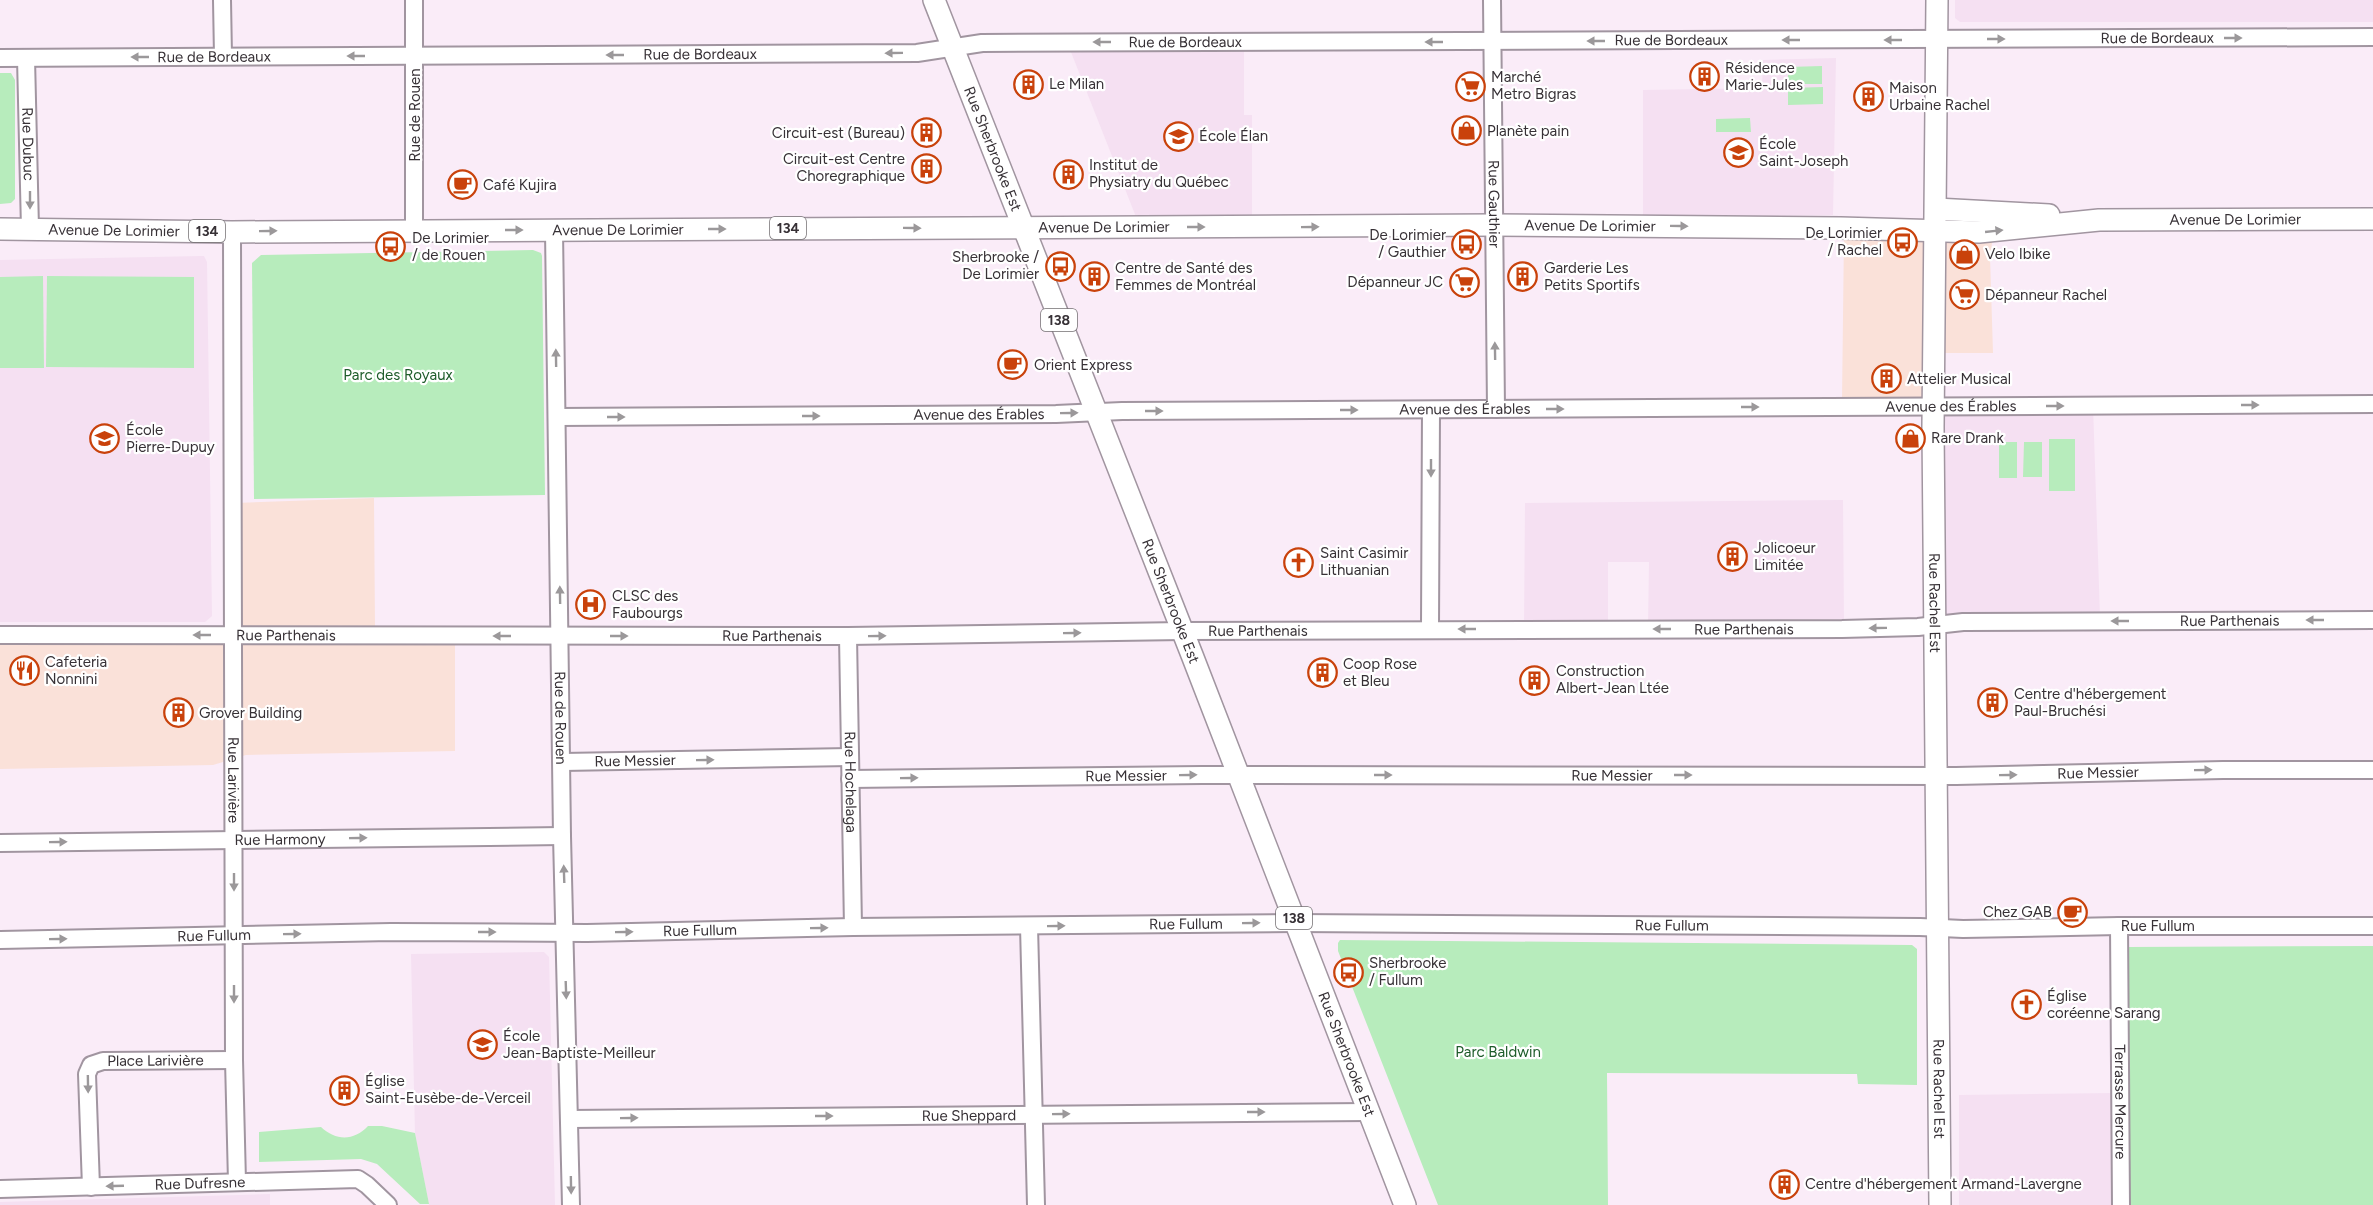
<svg xmlns="http://www.w3.org/2000/svg" width="2373" height="1205" font-family="Figtree,sans-serif">
<style>
.commercial{fill:#fae1d9}
.built{fill:#f5e0f2}
.green{fill:#b7ecbc}
.lines{fill:none;stroke-linecap:round;stroke-linejoin:round}
.minor-casing{stroke:#a195a0;stroke-width:20}
.major-casing{stroke:#a195a0;stroke-width:24}
.minor{stroke:#fff;stroke-width:16}
.major{stroke:#fff;stroke-width:21}
.oneway{fill:#9b989a}
.labels{text-anchor:middle;dominant-baseline:central;stroke-width:4.5;stroke-linejoin:round;paint-order:stroke}
.shield{fill:#fff;stroke:#736f72;stroke-width:1.5}
.shield-label{font-size:14px;font-weight:bold;fill:#373136}
.street-label{font-size:15px;fill:#373136;stroke:#fff}
.poi-label{font-size:15px;fill:#373136;stroke:#fff;text-anchor:start}
.park-label{font-size:15px;fill:#1e5c2a;stroke:#fff}
</style>
<rect width="100%" height="100%" fill="#faecf8"/>
<g class="commercial">
<polygon points="1844,233 1993,236 1990,257 1993,353 1934,353 1932,401 1842,401"/>
<polygon points="374,498 375,627 455,627 455,751 246,755 213,765 0,769 0,643 238,640 235,503"/>
</g>
<g class="built">
<polygon points="1955,0 2373,0 2373,22 1960,22 1955,18"/>
<polygon points="1067,42 1244,45 1244,115 1252,115 1252,228 1140,227"/>
<polygon points="1836,58 1833,215 1643,218 1643,90 1762,88 1763,60"/>
<polygon points="201,256 204,256 207,262 212,616 205,622 0,622 0,260"/>
<polygon points="1934,406 2093,406 2100,617 1936,625"/>
<polygon points="1843,500 1844,622 1648,626 1649,562 1608,562 1608,625 1524,627 1525,503"/>
<polygon points="544,952 549,957 555,1205 429,1205 415,1133 411,954"/>
<polygon points="2113,1093 2115,1205 1959,1205 1959,1095"/>
<polygon points="270,1194 270,1205 0,1205 0,1202"/>
</g>
<g class="green">
<polygon points="1822,66 1822,84 1788,84 1788,67"/>
<polygon points="0,73 11,73 15,80 15,199 11,203 0,204"/>
<polygon points="1823,87 1823,104 1788,105 1788,88"/>
<polygon points="1750,118 1751,132 1716,132 1716,119"/>
<polygon points="533,250 541,253 542,256 545,495 254,499 252,263 261,255"/>
<polygon points="43,276 44,368 0,368 0,277"/>
<polygon points="47,276 194,277 194,368 46,367"/>
<rect x="2049" y="439" width="26" height="52"/>
<rect x="1999" y="442" width="18" height="36"/>
<polygon points="2024,442 2042,442 2042,477 2023,477"/>
<polygon points="1340,940 1912,945 1917,949 1917,1085 1858,1084 1857,1074 1607,1073 1608,1205 1438,1205 1338,951 1338,943"/>
<polygon points="2373,946 2373,1205 2123,1205 2127,947"/>
<path d="M368 1126H382L415 1133 429 1204H420L377 1164 361 1159 259 1162V1132L321 1127C336 1141 354 1141 368 1126Z"/>
</g>
<g class="lines">
<defs>
<g id="minor">
<polyline points="222,0 223,56"/>
<path id="s1" d="M1492 0 1496 409"/>
<path id="s2" d="M0 58 917 53 982 43 2373 37"/>
<path id="s3" d="M26 58 30 229"/>
<polyline points="414,230 414,0"/>
<path id="s4" d="M554 230 562 836 571 1205"/>
<path id="s5" d="M232 232 234 1060 237 1182"/>
<path id="s6" d="M557 417 1056 414 1122 411 2373 404"/>
<polyline points="1430,629 1431,410"/>
<path id="s7" d="M0 635 848 636 1183 631 1842 629 1918 627 1963 622 2373 620"/>
<path id="s8" d="M848 636 853 927"/>
<path id="s9" d="M563 762 850 757"/>
<path id="s10" d="M850 779 1202 775 1956 776 2223 770H2373"/>
<path id="s11" d="M0 843 562 836"/>
<polyline points="1029,926 1036,1205"/>
<path id="s12" d="M2119 926 2121 1205"/>
<path id="s13" d="M0 940 391 932 587 933 853 927 1295 923 1920 927 1963 929 2119 926H2373"/>
<path id="s14" d="M570 1119 1369 1112"/>
<path id="s15" d="M91 1187 87 1074 91 1065 103 1061 234 1060"/>
<path id="s16" d="M0 1189 358 1179 367 1185 388 1205"/>
</g>
<g id="major">
<path id="s17" d="M934 0 1192 655 1405 1205"/>
<path id="s18" d="M1937 0 1933 427 1940 1205"/>
<polyline points="1936,209 2049,215"/>
<path id="s19" d="M0 229 232 232 1495 225 1841 228 1979 232 2099 220 2373 219"/>
</g>
</defs>
<use href="#minor" class="minor-casing"/>
<use href="#major" class="major-casing"/>
<use href="#minor" class="minor"/>
<use href="#major" class="major"/>
</g>
<defs><path id="oneway-solid" d="M-6-.8H1V-3.2L6.5 0L1 3.2V.8H-6Z" transform="scale(1.5)"/></defs>
<g class="oneway">
<use href="#oneway-solid" transform="translate(2233 38)"/>
<use href="#oneway-solid" transform="translate(1996 39)"/>
<use href="#oneway-solid" transform="translate(1791 40) rotate(180)"/>
<use href="#oneway-solid" transform="translate(1893 40) rotate(180)"/>
<use href="#oneway-solid" transform="translate(1596 41) rotate(180)"/>
<use href="#oneway-solid" transform="translate(1102 42) rotate(-180)"/>
<use href="#oneway-solid" transform="translate(1434 42) rotate(180)"/>
<use href="#oneway-solid" transform="translate(894 53) rotate(179)"/>
<use href="#oneway-solid" transform="translate(615 55) rotate(180)"/>
<use href="#oneway-solid" transform="translate(356 56) rotate(180)"/>
<use href="#oneway-solid" transform="translate(140 57) rotate(180)"/>
<use href="#oneway-solid" transform="translate(30 200) rotate(90)"/>
<use href="#oneway-solid" transform="translate(1679 226) rotate(1)"/>
<use href="#oneway-solid" transform="translate(1196 227)"/>
<use href="#oneway-solid" transform="translate(1310 227) rotate(-1)"/>
<use href="#oneway-solid" transform="translate(912 228) rotate(1)"/>
<use href="#oneway-solid" transform="translate(717 229)"/>
<use href="#oneway-solid" transform="translate(514 230)"/>
<use href="#oneway-solid" transform="translate(268 231) rotate(-1)"/>
<use href="#oneway-solid" transform="translate(1994 231) rotate(-6)"/>
<use href="#oneway-solid" transform="translate(1495 351) rotate(-91)"/>
<use href="#oneway-solid" transform="translate(556 358) rotate(-91)"/>
<use href="#oneway-solid" transform="translate(2250 405)"/>
<use href="#oneway-solid" transform="translate(2055 406)"/>
<use href="#oneway-solid" transform="translate(1750 407)"/>
<use href="#oneway-solid" transform="translate(1555 409)"/>
<use href="#oneway-solid" transform="translate(1349 410)"/>
<use href="#oneway-solid" transform="translate(1154 411)"/>
<use href="#oneway-solid" transform="translate(1069 413) rotate(-1)"/>
<use href="#oneway-solid" transform="translate(811 416)"/>
<use href="#oneway-solid" transform="translate(616 417)"/>
<use href="#oneway-solid" transform="translate(1431 468) rotate(90)"/>
<use href="#oneway-solid" transform="translate(560 595) rotate(-91)"/>
<use href="#oneway-solid" transform="translate(2315 620) rotate(180)"/>
<use href="#oneway-solid" transform="translate(2120 621) rotate(180)"/>
<use href="#oneway-solid" transform="translate(1878 628) rotate(179)"/>
<use href="#oneway-solid" transform="translate(1467 629) rotate(180)"/>
<use href="#oneway-solid" transform="translate(1662 629) rotate(180)"/>
<use href="#oneway-solid" transform="translate(1072 633) rotate(-1)"/>
<use href="#oneway-solid" transform="translate(202 635) rotate(180)"/>
<use href="#oneway-solid" transform="translate(502 636) rotate(180)"/>
<use href="#oneway-solid" transform="translate(619 636)"/>
<use href="#oneway-solid" transform="translate(877 636) rotate(-1)"/>
<use href="#oneway-solid" transform="translate(705 760) rotate(-1)"/>
<use href="#oneway-solid" transform="translate(2203 770) rotate(-1)"/>
<use href="#oneway-solid" transform="translate(1188 775) rotate(-1)"/>
<use href="#oneway-solid" transform="translate(1383 775)"/>
<use href="#oneway-solid" transform="translate(1683 775)"/>
<use href="#oneway-solid" transform="translate(2008 775) rotate(-1)"/>
<use href="#oneway-solid" transform="translate(909 778) rotate(-1)"/>
<use href="#oneway-solid" transform="translate(358 838) rotate(-1)"/>
<use href="#oneway-solid" transform="translate(58 842) rotate(-1)"/>
<use href="#oneway-solid" transform="translate(564 874) rotate(-92)"/>
<use href="#oneway-solid" transform="translate(234 882) rotate(90)"/>
<use href="#oneway-solid" transform="translate(1251 923) rotate(-1)"/>
<use href="#oneway-solid" transform="translate(1056 926) rotate(-1)"/>
<use href="#oneway-solid" transform="translate(819 928) rotate(-1)"/>
<use href="#oneway-solid" transform="translate(487 932)"/>
<use href="#oneway-solid" transform="translate(624 932) rotate(-1)"/>
<use href="#oneway-solid" transform="translate(292 934) rotate(-1)"/>
<use href="#oneway-solid" transform="translate(58 939) rotate(-1)"/>
<use href="#oneway-solid" transform="translate(566 990) rotate(88)"/>
<use href="#oneway-solid" transform="translate(234 994) rotate(90)"/>
<use href="#oneway-solid" transform="translate(88 1084) rotate(89)"/>
<use href="#oneway-solid" transform="translate(1256 1112)"/>
<use href="#oneway-solid" transform="translate(1061 1114) rotate(-1)"/>
<use href="#oneway-solid" transform="translate(824 1116)"/>
<use href="#oneway-solid" transform="translate(629 1118) rotate(-1)"/>
<use href="#oneway-solid" transform="translate(571 1185) rotate(89)"/>
<use href="#oneway-solid" transform="translate(115 1186) rotate(178)"/>
</g>
<defs>
<symbol id="building-ring" viewBox="-11 -11 22 22"><circle r="9.5" fill="#fff" stroke="#c9420b" stroke-width="1.5"/><path d="M-4-6H4V6H1V3H-1V6H-4ZM-2.5-4.3h1.7v1.8h-1.7ZM.8-4.3h1.7v1.8H.8ZM-2.5-1h1.7V.8h-1.7ZM.8-1h1.7V.8H.8Z" fill="#c9420b"/></symbol>
<symbol id="supermarket-ring" viewBox="-11 -11 22 22"><circle r="9.5" fill="#fff" stroke="#c9420b" stroke-width="1.5"/><path d="M-6-5.5h2.5l.6 2H6L4.5 2H-2.5L-4.4-4H-6ZM-1.5 3.2a1.3 1.3 0 1 0 .1 0ZM3 3.2a1.3 1.3 0 1 0 .1 0Z" fill="#c9420b"/></symbol>
<symbol id="shop-ring" viewBox="-11 -11 22 22"><circle r="9.5" fill="#fff" stroke="#c9420b" stroke-width="1.5"/><path d="M-5-2.5h2.3a2.7 3.5 0 0 1 5.4 0H5L5.5 6h-11ZM-1.5-2.5h3a1.5 2.3 0 0 0-3 0Z" fill="#c9420b"/></symbol>
<symbol id="school-ring" viewBox="-11 -11 22 22"><circle r="9.5" fill="#fff" stroke="#c9420b" stroke-width="1.5"/><path d="M0-5L7-2L0 1L-7-2ZM-4 1L0 2.5L4 1V4Q0 6-4 4Z" fill="#c9420b"/></symbol>
<symbol id="cafe-ring" viewBox="-11 -11 22 22"><circle r="9.5" fill="#fff" stroke="#c9420b" stroke-width="1.5"/><path d="M-5.5-4.5H6V0H3Q3 3.5 0 3.5H-2.5Q-5.5 3.5-5.5 0ZM3-3.2v2h1.7v-2ZM-6 4.5H4V6H-6Z" fill="#c9420b"/></symbol>
<symbol id="bus-ring" viewBox="-11 -11 22 22"><circle r="9.5" fill="#fff" stroke="#c9420b" stroke-width="1.5"/><path d="M-5-6H5V4H4V6H2V4H-2V6H-4V4H-5ZM-3.5-4V0h7V-4ZM-3.5 1.2v1.5H-2V1.2ZM2 1.2v1.5H3.5V1.2Z" fill="#c9420b"/></symbol>
<symbol id="church-ring" viewBox="-11 -11 22 22"><circle r="9.5" fill="#fff" stroke="#c9420b" stroke-width="1.5"/><path d="M-1.2-6h2.4v3.5h3.3v2.4h-3.3V6h-2.4V-.1h-3.3v-2.4h3.3Z" fill="#c9420b"/></symbol>
<symbol id="hospital-ring" viewBox="-11 -11 22 22"><circle r="9.5" fill="#fff" stroke="#c9420b" stroke-width="1.5"/><path d="M-5-5h3v3.5h4V-5h3V5h-3V1.5h-4V5h-3Z" fill="#c9420b"/></symbol>
<symbol id="restaurant-ring" viewBox="-11 -11 22 22"><circle r="9.5" fill="#fff" stroke="#c9420b" stroke-width="1.5"/><path d="M-5-6h1v4h1v-4h1v4h1v-4h1v5L-1.5 .5V6h-2V.5L-5-1ZM5-6V6H3V1.5H1.5Q1.5-4 5-6Z" fill="#c9420b"/></symbol>
</defs>
<g fill-rule="evenodd">
<use href="#building-ring" x="1688" y="60" width="33" height="33"/>
<use href="#building-ring" x="1012" y="68" width="33" height="33"/>
<use href="#supermarket-ring" x="1454" y="70" width="33" height="33"/>
<use href="#building-ring" x="1852" y="80" width="33" height="33"/>
<use href="#shop-ring" x="1450" y="114" width="33" height="33"/>
<use href="#building-ring" x="910" y="116" width="33" height="33"/>
<use href="#school-ring" x="1162" y="120" width="33" height="33"/>
<use href="#school-ring" x="1722" y="136" width="33" height="33"/>
<use href="#building-ring" x="910" y="152" width="33" height="33"/>
<use href="#building-ring" x="1052" y="158" width="33" height="33"/>
<use href="#cafe-ring" x="446" y="168" width="33" height="33"/>
<use href="#bus-ring" x="1886" y="226" width="33" height="33"/>
<use href="#bus-ring" x="1450" y="228" width="33" height="33"/>
<use href="#bus-ring" x="374" y="230" width="33" height="33"/>
<use href="#shop-ring" x="1948" y="238" width="33" height="33"/>
<use href="#bus-ring" x="1044" y="250" width="33" height="33"/>
<use href="#building-ring" x="1078" y="260" width="33" height="33"/>
<use href="#building-ring" x="1506" y="260" width="33" height="33"/>
<use href="#supermarket-ring" x="1448" y="266" width="33" height="33"/>
<use href="#supermarket-ring" x="1948" y="278" width="33" height="33"/>
<use href="#cafe-ring" x="996" y="348" width="33" height="33"/>
<use href="#building-ring" x="1870" y="362" width="33" height="33"/>
<use href="#shop-ring" x="1894" y="422" width="33" height="33"/>
<use href="#school-ring" x="88" y="422" width="33" height="33"/>
<use href="#building-ring" x="1716" y="540" width="33" height="33"/>
<use href="#church-ring" x="1282" y="546" width="33" height="33"/>
<use href="#hospital-ring" x="574" y="588" width="33" height="33"/>
<use href="#restaurant-ring" x="8" y="654" width="33" height="33"/>
<use href="#building-ring" x="1306" y="656" width="33" height="33"/>
<use href="#building-ring" x="1518" y="664" width="33" height="33"/>
<use href="#building-ring" x="1976" y="686" width="33" height="33"/>
<use href="#building-ring" x="162" y="696" width="33" height="33"/>
<use href="#cafe-ring" x="2056" y="896" width="33" height="33"/>
<use href="#bus-ring" x="1332" y="956" width="33" height="33"/>
<use href="#church-ring" x="2010" y="988" width="33" height="33"/>
<use href="#school-ring" x="466" y="1028" width="33" height="33"/>
<use href="#building-ring" x="328" y="1074" width="33" height="33"/>
<use href="#building-ring" x="1768" y="1168" width="33" height="33"/>
</g>
<g class="labels">
<g class="shield">
<rect x="770" y="217" width="36" height="22" rx="4.5"/>
<rect x="189" y="220" width="36" height="22" rx="4.5"/>
<rect x="1041" y="309" width="36" height="22" rx="4.5"/>
<rect x="1276" y="907" width="36" height="22" rx="4.5"/>
</g>
<g class="shield-label">
<text x="788" y="228">134</text>
<text x="207" y="231">134</text>
<text x="1059" y="320">138</text>
<text x="1294" y="918">138</text>
</g>
<g class="street-label">
<text stroke="none"><textPath href="#s2" startOffset="2158">Rue de Bordeaux</textPath></text>
<text stroke="none"><textPath href="#s2" startOffset="1672">Rue de Bordeaux</textPath></text>
<text stroke="none"><textPath href="#s2" startOffset="1186">Rue de Bordeaux</textPath></text>
<text stroke="none"><textPath href="#s2" startOffset="700">Rue de Bordeaux</textPath></text>
<text stroke="none"><textPath href="#s2" startOffset="214">Rue de Bordeaux</textPath></text>
<text transform="translate(415 115) rotate(-90)">Rue de Rouen</text>
<text stroke="none"><textPath href="#s3" startOffset="86">Rue Dubuc</textPath></text>
<text stroke="none"><textPath href="#s17" startOffset="160">Rue Sherbrooke Est</textPath></text>
<text stroke="none"><textPath href="#s1" startOffset="204">Rue Gauthier</textPath></text>
<text stroke="none"><textPath href="#s19" startOffset="2236">Avenue De Lorimier</textPath></text>
<text stroke="none"><textPath href="#s19" startOffset="1590">Avenue De Lorimier</textPath></text>
<text stroke="none"><textPath href="#s19" startOffset="1104">Avenue De Lorimier</textPath></text>
<text stroke="none"><textPath href="#s19" startOffset="618">Avenue De Lorimier</textPath></text>
<text stroke="none"><textPath href="#s19" startOffset="114">Avenue De Lorimier</textPath></text>
<text stroke="none"><textPath href="#s6" startOffset="1394">Avenue des Érables</textPath></text>
<text stroke="none"><textPath href="#s6" startOffset="908">Avenue des Érables</textPath></text>
<text stroke="none"><textPath href="#s6" startOffset="422">Avenue des Érables</textPath></text>
<text stroke="none"><textPath href="#s17" startOffset="646">Rue Sherbrooke Est</textPath></text>
<text stroke="none"><textPath href="#s18" startOffset="603">Rue Rachel Est</textPath></text>
<text stroke="none"><textPath href="#s7" startOffset="2230">Rue Parthenais</textPath></text>
<text stroke="none"><textPath href="#s7" startOffset="1744">Rue Parthenais</textPath></text>
<text stroke="none"><textPath href="#s7" startOffset="1258">Rue Parthenais</textPath></text>
<text stroke="none"><textPath href="#s7" startOffset="286">Rue Parthenais</textPath></text>
<text stroke="none"><textPath href="#s7" startOffset="772">Rue Parthenais</textPath></text>
<text stroke="none"><textPath href="#s4" startOffset="488">Rue de Rouen</textPath></text>
<text stroke="none"><textPath href="#s9" startOffset="72">Rue Messier</textPath></text>
<text stroke="none"><textPath href="#s10" startOffset="1248">Rue Messier</textPath></text>
<text stroke="none"><textPath href="#s10" startOffset="762">Rue Messier</textPath></text>
<text stroke="none"><textPath href="#s10" startOffset="276">Rue Messier</textPath></text>
<text stroke="none"><textPath href="#s5" startOffset="548">Rue Larivière</textPath></text>
<text stroke="none"><textPath href="#s8" startOffset="146">Rue Hochelaga</textPath></text>
<text stroke="none"><textPath href="#s11" startOffset="280">Rue Harmony</textPath></text>
<text stroke="none"><textPath href="#s13" startOffset="1186">Rue Fullum</textPath></text>
<text stroke="none"><textPath href="#s13" startOffset="1672">Rue Fullum</textPath></text>
<text stroke="none"><textPath href="#s13" startOffset="2158">Rue Fullum</textPath></text>
<text stroke="none"><textPath href="#s13" startOffset="700">Rue Fullum</textPath></text>
<text stroke="none"><textPath href="#s13" startOffset="214">Rue Fullum</textPath></text>
<text stroke="none"><textPath href="#s17" startOffset="1132">Rue Sherbrooke Est</textPath></text>
<text stroke="none"><textPath href="#s15" startOffset="188">Place Larivière</textPath></text>
<text stroke="none"><textPath href="#s18" startOffset="1089">Rue Rachel Est</textPath></text>
<text stroke="none"><textPath href="#s12" startOffset="176">Terrasse Mercure</textPath></text>
<text stroke="none"><textPath href="#s14" startOffset="399">Rue Sheppard</textPath></text>
<text stroke="none"><textPath href="#s16" startOffset="200">Rue Dufresne</textPath></text>
</g>
<g class="poi-label">
<text x="1725" y="68">Résidence<tspan x="1725" dy="17">Marie-Jules</tspan></text>
<text x="1491" y="77">Marché<tspan x="1491" dy="17">Metro Bigras</tspan></text>
<text x="1049" y="84">Le Milan</text>
<text x="1889" y="88">Maison<tspan x="1889" dy="17">Urbaine Rachel</tspan></text>
<text x="1487" y="131">Planète pain</text>
<text x="905" y="133" text-anchor="end">Circuit-est (Bureau)</text>
<text x="1199" y="136">École Élan</text>
<text x="1759" y="144">École<tspan x="1759" dy="17">Saint-Joseph</tspan></text>
<text x="905" y="159" text-anchor="end">Circuit-est Centre<tspan x="905" dy="17">Choregraphique</tspan></text>
<text x="1089" y="165">Institut de<tspan x="1089" dy="17">Physiatry du Québec</tspan></text>
<text x="483" y="185">Café Kujira</text>
<text x="1882" y="233" text-anchor="end">De Lorimier<tspan x="1882" dy="17">/ Rachel</tspan></text>
<text x="1446" y="235" text-anchor="end">De Lorimier<tspan x="1446" dy="17">/ Gauthier</tspan></text>
<text x="412" y="238">De Lorimier<tspan x="412" dy="17">/ de Rouen</tspan></text>
<text x="1985" y="254">Velo Ibike</text>
<text x="1039" y="257" text-anchor="end">Sherbrooke /<tspan x="1039" dy="17">De Lorimier</tspan></text>
<text x="1115" y="268">Centre de Santé des<tspan x="1115" dy="17">Femmes de Montréal</tspan></text>
<text x="1544" y="268">Garderie Les<tspan x="1544" dy="17">Petits Sportifs</tspan></text>
<text x="1443" y="282" text-anchor="end">Dépanneur JC</text>
<text x="1985" y="295">Dépanneur Rachel</text>
<text x="1034" y="365">Orient Express</text>
<text x="1907" y="379">Attelier Musical</text>
<text x="126" y="430">École<tspan x="126" dy="17">Pierre-Dupuy</tspan></text>
<text x="1931" y="438">Rare Drank</text>
<text x="1754" y="548">Jolicoeur<tspan x="1754" dy="17">Limitée</tspan></text>
<text x="1320" y="553">Saint Casimir<tspan x="1320" dy="17">Lithuanian</tspan></text>
<text x="612" y="596">CLSC des<tspan x="612" dy="17">Faubourgs</tspan></text>
<text x="45" y="662">Cafeteria<tspan x="45" dy="17">Nonnini</tspan></text>
<text x="1343" y="664">Coop Rose<tspan x="1343" dy="17">et Bleu</tspan></text>
<text x="1556" y="671">Construction<tspan x="1556" dy="17">Albert-Jean Ltée</tspan></text>
<text x="2014" y="694">Centre d'hébergement<tspan x="2014" dy="17">Paul-Bruchési</tspan></text>
<text x="199" y="713">Grover Building</text>
<text x="2052" y="912" text-anchor="end">Chez GAB</text>
<text x="1369" y="963">Sherbrooke<tspan x="1369" dy="17">/ Fullum</tspan></text>
<text x="2047" y="996">Église<tspan x="2047" dy="17">coréenne Sarang</tspan></text>
<text x="503" y="1036">École<tspan x="503" dy="17">Jean-Baptiste-Meilleur</tspan></text>
<text x="365" y="1081">Église<tspan x="365" dy="17">Saint-Eusèbe-de-Verceil</tspan></text>
<text x="1805" y="1184">Centre d'hébergement Armand-Lavergne</text>
</g>
<g class="park-label">
<text x="398" y="375">Parc des Royaux</text>
<text x="1498" y="1052">Parc Baldwin</text>
</g>
</g>
</svg>
